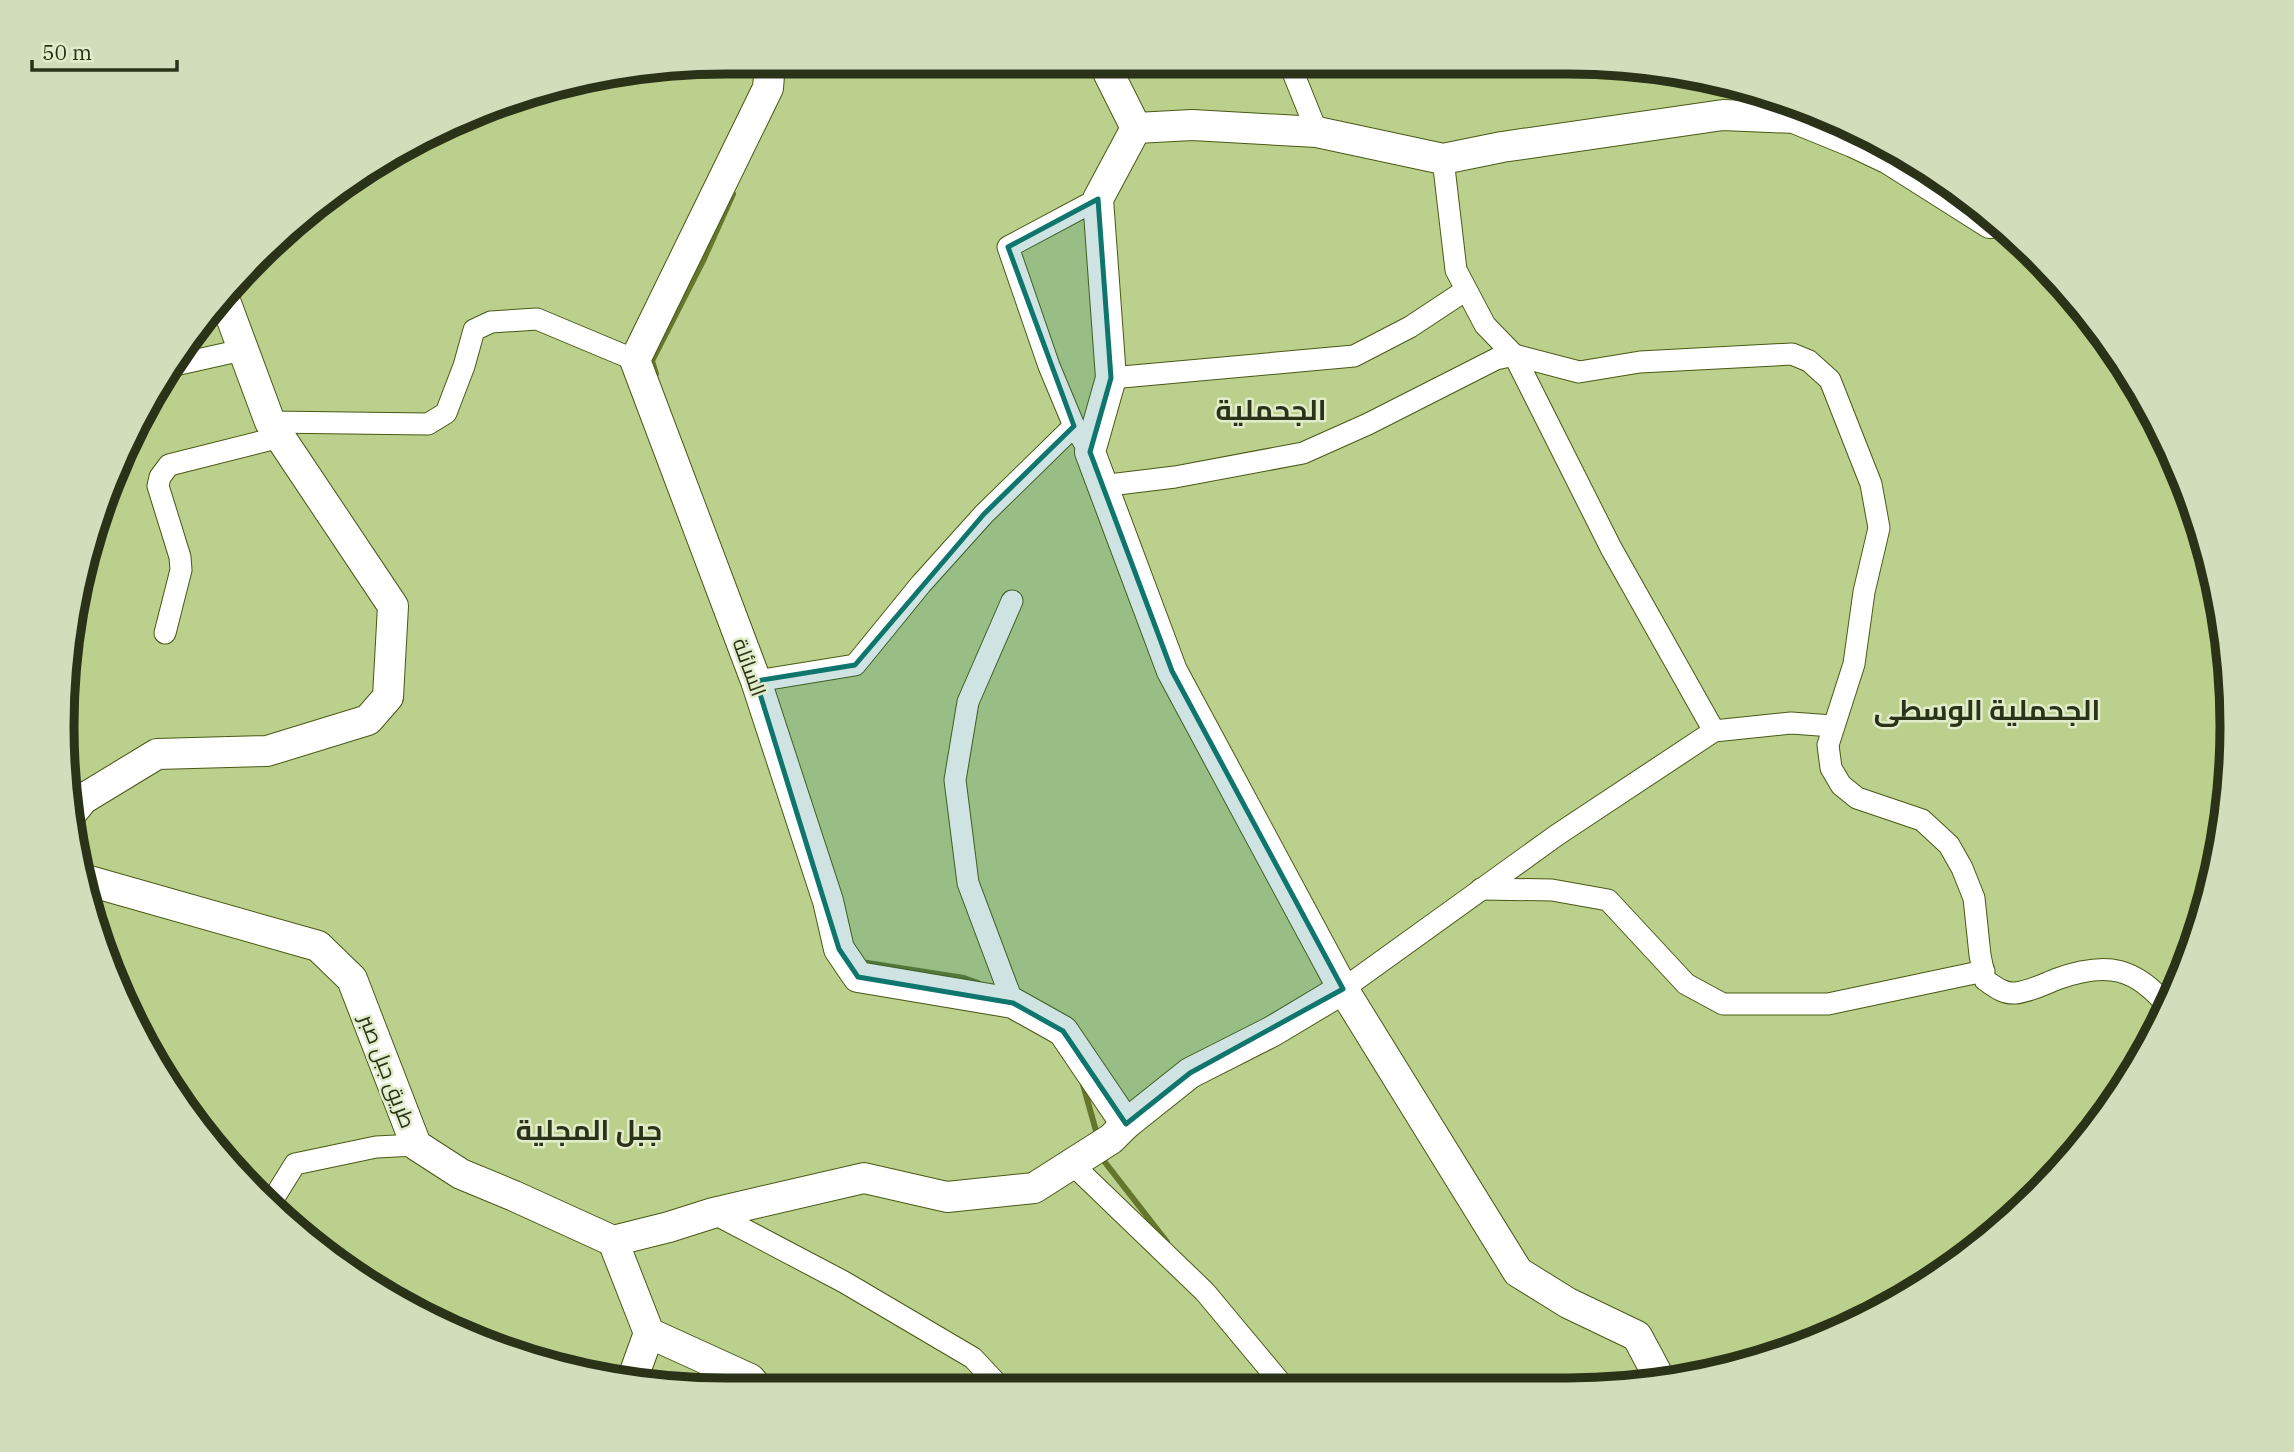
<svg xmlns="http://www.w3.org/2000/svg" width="2294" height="1452" font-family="'IBM Plex Serif',Cairo,serif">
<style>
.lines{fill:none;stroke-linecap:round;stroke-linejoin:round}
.stream{stroke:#64772d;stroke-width:6}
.street-casing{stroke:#495914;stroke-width:23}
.secondary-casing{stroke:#495914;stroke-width:32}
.street{stroke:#fff;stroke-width:21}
.secondary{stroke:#fff;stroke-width:30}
.marked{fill:#0f766e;fill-opacity:0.2;stroke:#0f766e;stroke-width:5;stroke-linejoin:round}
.labels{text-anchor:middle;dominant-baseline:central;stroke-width:5;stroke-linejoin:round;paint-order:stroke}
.street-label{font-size:21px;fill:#2a3217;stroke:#e1ecca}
.district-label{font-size:28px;font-weight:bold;fill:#2a3217;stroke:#e1ecca}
.rim{fill:none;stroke:#2a3217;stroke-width:9}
</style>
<rect width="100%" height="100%" fill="#bbd08c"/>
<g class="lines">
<g class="stream">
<polyline points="656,374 652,361 703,261 733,194"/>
<polyline points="861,962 964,978 978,983"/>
<polyline points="1082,1081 1098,1138"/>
<polyline points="1102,1156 1104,1161 1167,1242"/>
</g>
<defs>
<g id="street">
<polyline points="1290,65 1317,132"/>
<polyline points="1443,159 1456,270 1485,325 1514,355 1611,548 1714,731"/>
<polyline points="175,365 242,350"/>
<polyline points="1111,378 1354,356 1410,327 1466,290"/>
<polyline points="270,422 428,424 446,413 464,366 474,330 491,322 537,319 635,360"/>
<polyline points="1074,426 1049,366 1008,247 1098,199"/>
<path d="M1101 486 1175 477 1303 453 1368 424 1496 359 1514 355 1579 372 1640 362 1792 354 1809 361 1830 380 1871 484 1879 528 1864 592 1854 664 1828 745 1831 768 1841 785 1857 798 1922 820 1949 845 1962 868 1974 898 1980 955 1985 980C1994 986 2003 994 2015 993 2029 992 2044 984 2057 979 2107 961 2136 967 2169 1008"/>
<polyline points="1012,601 968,702 955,780 968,883 1013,1003"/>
<polyline points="165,633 181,570 180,557 158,486 160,477 169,465 280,437"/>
<polyline points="756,681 855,665 921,584 984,514 1074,426 1090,452"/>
<polyline points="1481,889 1552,890 1608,900 1686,984 1723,1004 1828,1004 1984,971"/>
<polyline points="1343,989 1557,835 1714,731 1791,723 1833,726"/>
<polyline points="1071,1163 1205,1292 1285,1388"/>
<polyline points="272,1201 295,1164 376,1147 416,1145"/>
<polyline points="713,1213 844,1282 973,1358 1000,1387"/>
</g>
<g id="secondary">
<polyline points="770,62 768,88 635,360 756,681 828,901 839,949 858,977 1013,1003 1063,1031 1126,1124"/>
<polyline points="1104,64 1136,128"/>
<polyline points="1136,128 1098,199 1111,378 1090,452 1172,671 1343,989 1518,1272 1568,1303 1637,1336 1661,1381"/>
<polyline points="1136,128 1192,125 1317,132 1443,159 1502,147 1723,115 1794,118 1853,142 1889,159 1990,223 1998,222"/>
<polyline points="75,809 83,799 157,754 267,751 368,720 388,697 393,606 270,422 224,298"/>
<polyline points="82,879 318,946 352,979 416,1145 461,1174 514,1196 613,1241 649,1333 750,1379 756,1386"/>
<polyline points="613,1241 669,1227 713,1213 864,1178 947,1197 1034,1188 1111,1139 1126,1124 1190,1073 1271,1032 1343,989"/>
<polyline points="631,1383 649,1333"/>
</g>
</defs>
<use href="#street" class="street-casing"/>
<use href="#secondary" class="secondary-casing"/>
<use href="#street" class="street"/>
<use href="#secondary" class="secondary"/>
</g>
<path class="marked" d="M1098 199 1111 378 1090 452 1172 671 1343 989 1190 1073 1126 1124 1063 1031 1013 1003 858 977 839 949 756 681 855 665 984 514 1074 426 1008 247Z"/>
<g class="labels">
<g class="street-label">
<text transform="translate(750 667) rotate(70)">السائلة</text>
<text transform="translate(388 1071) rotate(69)">طريق جبل صبر</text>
</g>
<g class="district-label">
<text x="1271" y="409">الجحملية</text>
<text x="1987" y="709">الجحملية الوسطى</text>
<text x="589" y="1129">جبل المجلية</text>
</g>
</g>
<path d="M0 0H2294V1452H0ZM726 74H1568A652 652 0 0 1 2220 726V726A652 652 0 0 1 1568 1378H726A652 652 0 0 1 74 726V726A652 652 0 0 1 726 74Z" fill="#d2ddbc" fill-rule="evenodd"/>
<path class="rim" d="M726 74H1568A652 652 0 0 1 2220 726V726A652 652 0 0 1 1568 1378H726A652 652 0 0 1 74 726V726A652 652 0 0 1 726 74Z"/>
<path d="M32 60v10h145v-10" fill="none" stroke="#2a3217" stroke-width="3.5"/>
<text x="42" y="60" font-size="21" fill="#2a3217" stroke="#e1ecca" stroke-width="5" paint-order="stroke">50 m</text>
</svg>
